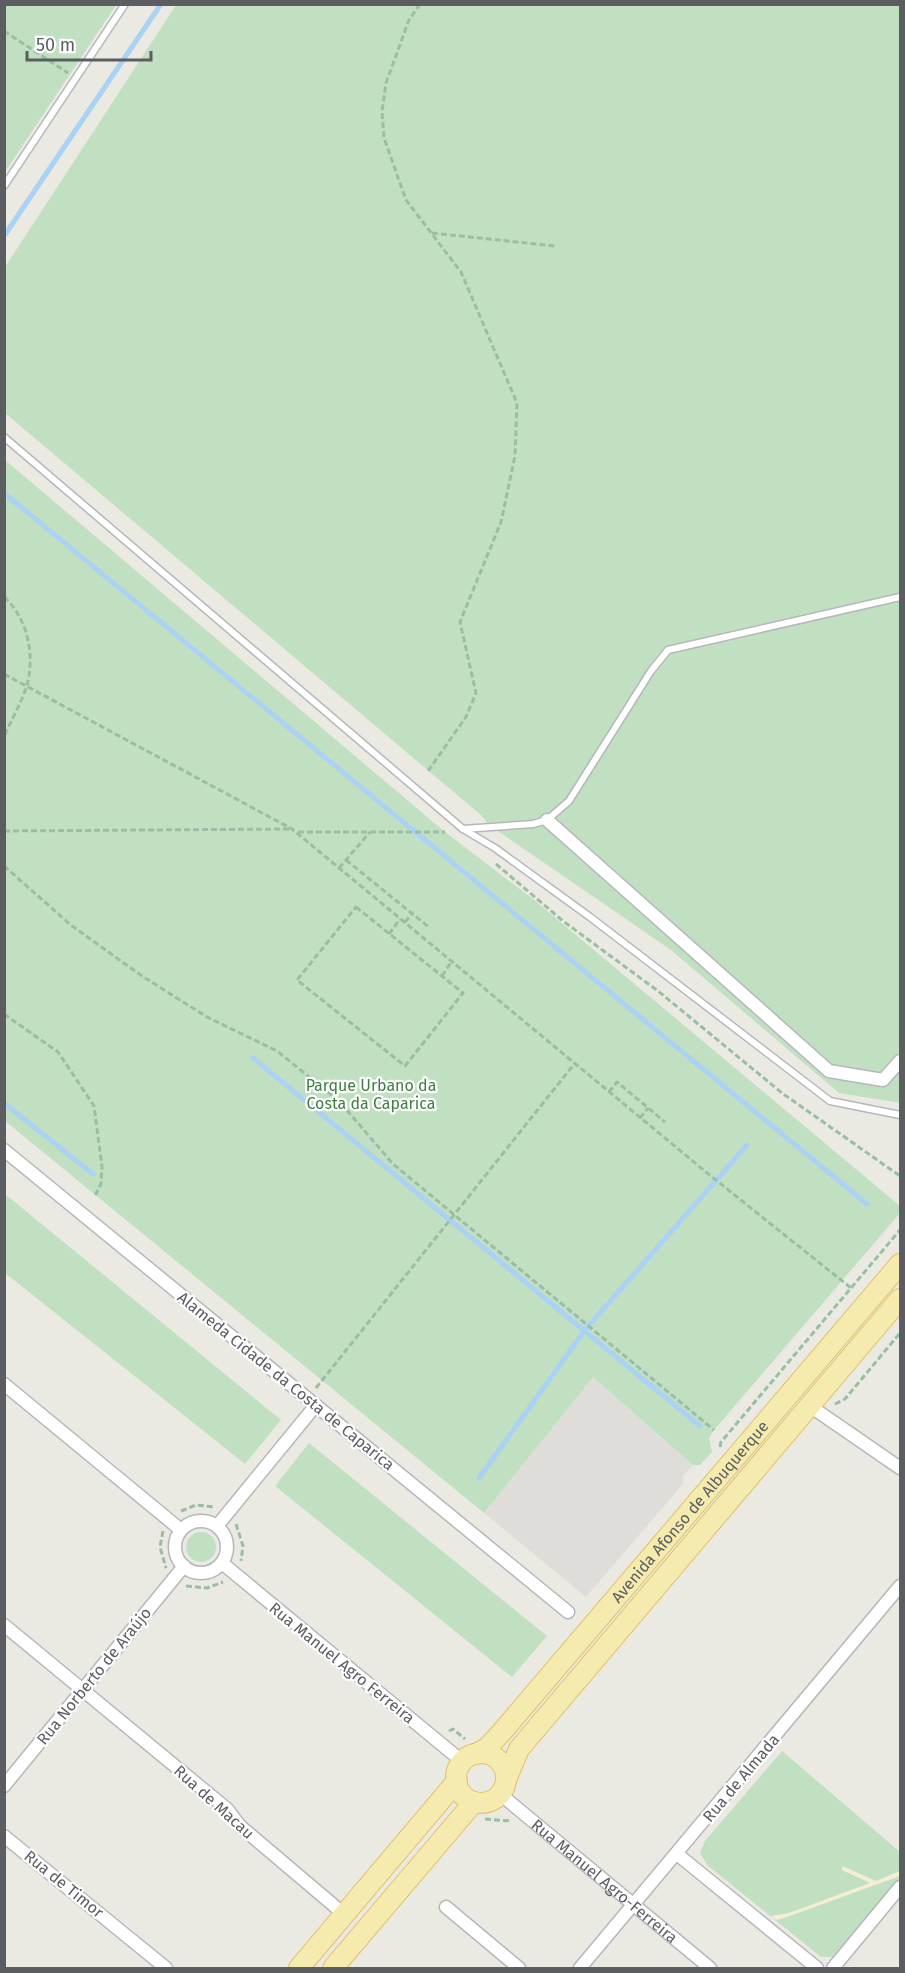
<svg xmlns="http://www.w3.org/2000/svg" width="905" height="1973" font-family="'Fira Sans',sans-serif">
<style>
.industrial{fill:#dfddda}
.green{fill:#c1e0c2}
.sand{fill:#f5eed4}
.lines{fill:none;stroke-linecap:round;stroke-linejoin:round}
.stream{stroke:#a9d2f5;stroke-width:5}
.lane-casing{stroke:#b5b7bb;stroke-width:9}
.street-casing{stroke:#b5b7bb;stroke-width:15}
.primary-casing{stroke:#e0c067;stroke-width:22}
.path{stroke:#9abea5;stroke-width:3;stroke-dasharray:6 3;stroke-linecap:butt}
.lane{stroke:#fff;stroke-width:6}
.street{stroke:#fff;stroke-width:12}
.primary{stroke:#f5ebae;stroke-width:20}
.labels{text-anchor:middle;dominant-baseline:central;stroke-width:4.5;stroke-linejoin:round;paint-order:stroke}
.park-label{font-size:16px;fill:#3e7d42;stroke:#fff}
.street-label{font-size:16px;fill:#5b5d61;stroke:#fff}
</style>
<rect width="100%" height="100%" fill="#ebeae2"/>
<polygon class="industrial" points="593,1377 693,1465 683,1476 683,1484 586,1597 484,1513"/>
<g class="green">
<polygon points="5,4 116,5 5,172 4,5"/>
<polygon points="176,5 900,5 900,1103 839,1093 671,950 489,825 482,816 5,413 5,267"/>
<polygon points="5,460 445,832 533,899 900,1206 900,1213 714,1430 709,1438 712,1452 700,1465 693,1465 593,1377 484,1513 5,1121"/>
<polygon points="5,1194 281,1420 245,1464 5,1273"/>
<polygon points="309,1443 547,1636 512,1677 275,1486"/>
<circle cx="201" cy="1547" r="15"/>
<polygon points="782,1751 900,1852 900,1877 841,1951 832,1957 821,1957 707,1865 700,1853 705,1841"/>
</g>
<polygon class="sand" points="842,1866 876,1881 900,1871 900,1876 784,1918 776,1920 771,1916 789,1913 870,1883 842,1870"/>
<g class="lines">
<g class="stream">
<polyline points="4,236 161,4"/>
<polyline points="4,493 867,1204"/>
<polyline points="253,1058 700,1426"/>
<polyline points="4,1103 93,1174"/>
<polyline points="479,1478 585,1330 747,1145"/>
</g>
<defs>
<g id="lane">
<polyline points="4,186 125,4"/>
<polyline points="4,437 463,829 495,848 590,917 830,1101 900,1115"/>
<polyline points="463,829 533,824 547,820 569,801 651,671 668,650 900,597"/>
</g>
<g id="street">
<polyline points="547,820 829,1071 883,1080 900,1061"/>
<polyline points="4,1150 568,1612"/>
<polyline points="4,1384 181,1530"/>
<polyline points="810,1406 900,1468"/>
<circle cx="201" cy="1547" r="26"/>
<polyline points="217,1526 316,1405"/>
<polyline points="222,1563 463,1762"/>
<polyline points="4,1625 227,1809 240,1826 345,1915"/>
<polyline points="4,1786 184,1566"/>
<path id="s1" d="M500 1794 710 1968"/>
<polyline points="4,1836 166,1968"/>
<polyline points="677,1854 817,1968"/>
<polyline points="446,1907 519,1968"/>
<polyline points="580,1968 900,1586"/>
<polyline points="833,1968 900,1887"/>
</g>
<g id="primary">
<circle cx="481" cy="1778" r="25"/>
<path id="s2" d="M476 1754 487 1748 501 1733 900 1264"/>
<polyline points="506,1780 519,1749 900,1299"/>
<polyline points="299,1968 457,1781"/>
<polyline points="333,1968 474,1802"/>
</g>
</defs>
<use href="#lane" class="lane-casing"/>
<use href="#street" class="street-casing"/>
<use href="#primary" class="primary-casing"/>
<g class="path">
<polyline points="420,4 409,20 386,83 382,111 384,138 406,200 461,272 517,403 515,456 501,522 460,622 476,693 466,717 428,771"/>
<polyline points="4,31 68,73"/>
<polyline points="432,233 555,246"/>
<path d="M4 597C28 618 35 656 27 685 22 702 11 720 4 737"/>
<polyline points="4,674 292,829 712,1177 851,1288"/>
<polyline points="4,831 291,829"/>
<polyline points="298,832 445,832"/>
<polyline points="346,860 430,928"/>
<polyline points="496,864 563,921 658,991 782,1093 900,1176"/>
<polyline points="4,866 72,926 142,976 207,1017 277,1051 339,1101 393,1164 714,1430"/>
<polyline points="339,868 370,832"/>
<polygon points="356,907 463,993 405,1066 297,980"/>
<polyline points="405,922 412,914"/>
<polyline points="389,934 400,919"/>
<polyline points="442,976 452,961"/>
<polyline points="4,1014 58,1052 94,1106 102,1167 101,1184 95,1196"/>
<polyline points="609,1092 617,1082 665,1122"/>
<polyline points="640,1118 648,1108"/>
<polyline points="316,1388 575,1063"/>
<polyline points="835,1404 845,1399 900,1333"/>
<polyline points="720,1447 721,1442 900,1230"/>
<polyline points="181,1511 196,1505 215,1507"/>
<polyline points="236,1524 243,1546 241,1561"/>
<polyline points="163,1531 160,1547 166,1568"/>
<polyline points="186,1586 207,1588 223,1582"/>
<polyline points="449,1731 453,1729 465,1739"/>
<polyline points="485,1819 511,1821"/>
</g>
<use href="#lane" class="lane"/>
<use href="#street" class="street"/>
<use href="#primary" class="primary"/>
</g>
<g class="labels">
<g class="park-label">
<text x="371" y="1085">Parque Urbano da<tspan x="371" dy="18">Costa da Caparica</tspan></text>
</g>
<g class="street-label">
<text transform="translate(286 1381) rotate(39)">Alameda Cidade da Costa de Caparica</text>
<text stroke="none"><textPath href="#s2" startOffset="324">Avenida Afonso de Albuquerque</textPath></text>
<text transform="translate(342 1663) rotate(39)">Rua Manuel Agro Ferreira</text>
<text transform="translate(94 1676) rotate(-51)">Rua Norberto de Araújo</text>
<text transform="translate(741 1778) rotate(-50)">Rua de Almada</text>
<text transform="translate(214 1802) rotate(42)">Rua de Macau</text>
<text stroke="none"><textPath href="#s1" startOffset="136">Rua Manuel Agro-Ferreira</textPath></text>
<text transform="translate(64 1884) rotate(39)">Rua de Timor</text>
</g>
</g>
<rect width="905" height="1973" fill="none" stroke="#5b5d61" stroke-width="12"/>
<path d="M27 51v9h124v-9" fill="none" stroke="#5b5d61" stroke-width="3"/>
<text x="36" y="51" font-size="18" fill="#5b5d61" stroke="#ffffff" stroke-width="4.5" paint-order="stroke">50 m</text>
</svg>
